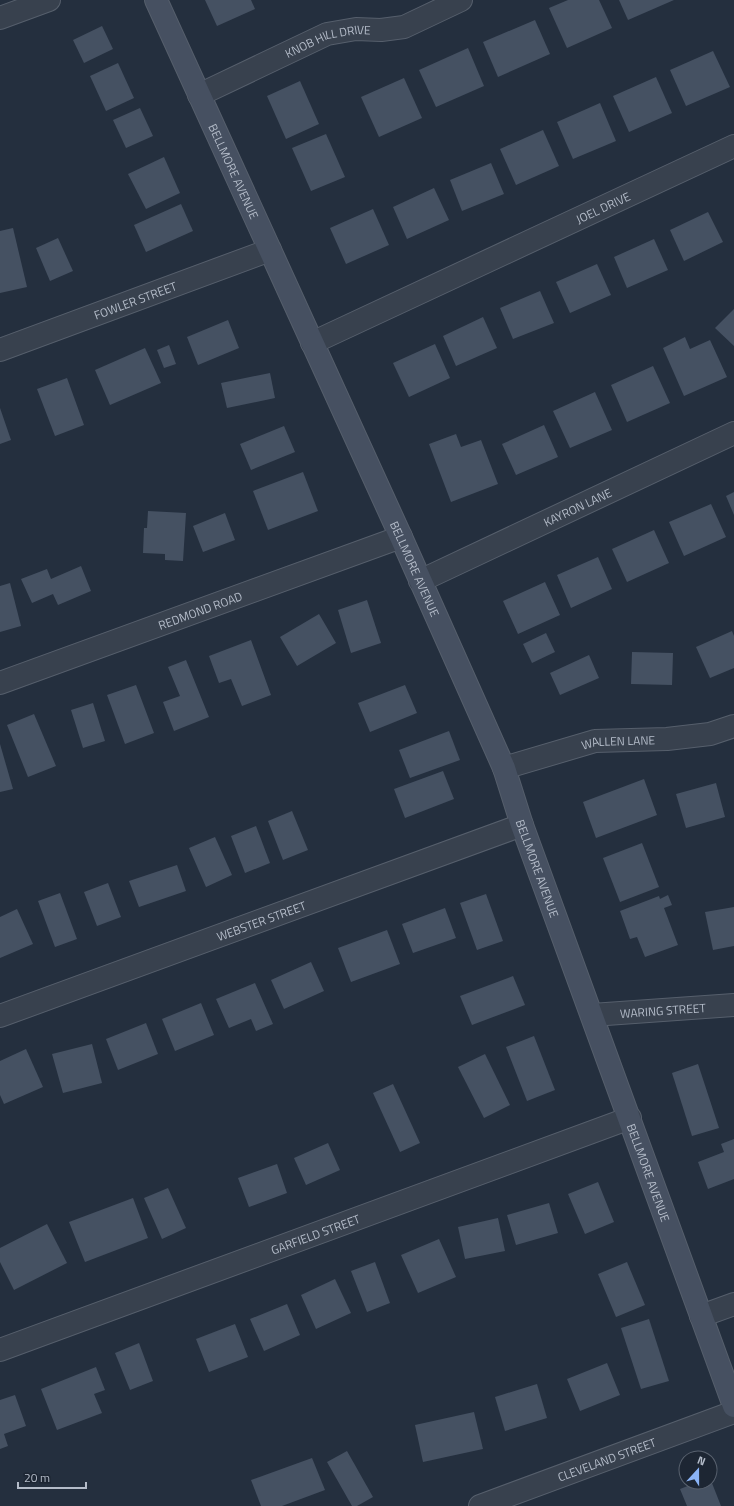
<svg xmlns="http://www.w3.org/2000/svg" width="734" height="1506" font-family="'Titillium Web',sans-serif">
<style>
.building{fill:#455162}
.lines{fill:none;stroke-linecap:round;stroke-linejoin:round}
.minor-casing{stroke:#565f6c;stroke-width:24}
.secondary-casing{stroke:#565f6c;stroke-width:24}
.minor{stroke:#38414e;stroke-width:22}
.secondary{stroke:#465061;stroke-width:22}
.labels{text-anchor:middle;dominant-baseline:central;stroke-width:3;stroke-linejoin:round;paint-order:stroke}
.street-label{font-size:12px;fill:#b4bcc9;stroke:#1d2633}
</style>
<rect width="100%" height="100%" fill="#242f3e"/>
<g class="building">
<polygon points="205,0 251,0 255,9 217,26"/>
<polygon points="568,0 599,0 612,28 567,48 549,8"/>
<polygon points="619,0 674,0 628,20"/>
<polygon points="535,20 550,54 498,77 483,42"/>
<polygon points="102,26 113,49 84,63 73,40"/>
<polygon points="468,48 484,86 436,107 419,70"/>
<polygon points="713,51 730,87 686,106 670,70"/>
<polygon points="118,63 134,98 106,111 90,76"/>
<polygon points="656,77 672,113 629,132 613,96"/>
<polygon points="404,78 422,118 379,137 361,97"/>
<polygon points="300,81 319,124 286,139 267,96"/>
<polygon points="600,103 616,141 573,159 557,122"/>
<polygon points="140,108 153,136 126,148 113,120"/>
<polygon points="543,130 559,166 516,185 500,149"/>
<polygon points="326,134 345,177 311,191 292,148"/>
<polygon points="164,157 180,193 146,209 128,174"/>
<polygon points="491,163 504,194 462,211 450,180"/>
<polygon points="434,188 449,220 407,239 393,207"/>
<polygon points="181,204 193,231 146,252 134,225"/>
<polygon points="373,209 389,245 346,264 330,228"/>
<polygon points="708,212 723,242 684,261 670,230"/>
<polygon points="13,228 27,287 0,293 0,231"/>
<polygon points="58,238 73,271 50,281 36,248"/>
<polygon points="654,239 668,270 627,288 614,257"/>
<polygon points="597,264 611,295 570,313 556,282"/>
<polygon points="540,291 554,323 513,339 500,308"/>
<polygon points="734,309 734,346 715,328"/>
<polygon points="483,317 497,348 456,366 443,336"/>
<polygon points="228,320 239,348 198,365 187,337"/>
<polygon points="685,337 690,349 710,340 727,377 684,396 663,348"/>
<polygon points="435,344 450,378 409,397 393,363"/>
<polygon points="169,345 176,364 164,368 157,350"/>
<polygon points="145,348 161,383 110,405 95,370"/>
<polygon points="653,366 670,403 627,422 611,385"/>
<polygon points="270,373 275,398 227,408 221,383"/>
<polygon points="67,378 84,425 55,436 37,389"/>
<polygon points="595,392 612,430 570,448 553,411"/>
<polygon points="0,408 11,440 0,444"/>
<polygon points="544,425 558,457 516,475 502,444"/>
<polygon points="284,426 295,452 251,470 240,444"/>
<polygon points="456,434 461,447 481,440 498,484 451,502 429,444"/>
<polygon points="303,472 318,511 268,530 253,491"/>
<polygon points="734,492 734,515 726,496"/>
<polygon points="711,504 726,537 684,556 669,522"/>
<polygon points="148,511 186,513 183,561 165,560 165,554 143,553 144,528 147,528"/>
<polygon points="225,513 235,540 203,552 193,526"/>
<polygon points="654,530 669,563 627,582 612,549"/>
<polygon points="598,557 612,589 571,608 557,575"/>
<polygon points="81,566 91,591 58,605 53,594 32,603 21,579 47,569 51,579"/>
<polygon points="545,582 560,615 518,634 503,601"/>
<polygon points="10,583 21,626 0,632 0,586"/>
<polygon points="367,600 381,643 351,653 338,610"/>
<polygon points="319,614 336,643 297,666 280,637"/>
<polygon points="732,631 734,636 734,668 710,678 696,647"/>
<polygon points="546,633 555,652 532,663 523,644"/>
<polygon points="251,640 271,695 242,706 231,679 219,683 209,656"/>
<polygon points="632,652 673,653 672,685 631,684"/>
<polygon points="589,655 599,678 560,695 550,673"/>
<polygon points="186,660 209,717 174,731 163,702 180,696 168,667"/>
<polygon points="136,685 154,733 125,744 107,695"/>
<polygon points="405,685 417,713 370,732 358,703"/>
<polygon points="93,703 105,741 83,748 71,710"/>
<polygon points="34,714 56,766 28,777 7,725"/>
<polygon points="449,731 460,760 410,778 399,750"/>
<polygon points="0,744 13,789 0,792"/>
<polygon points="443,771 454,799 405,818 394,789"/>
<polygon points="644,779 657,815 596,838 583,802"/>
<polygon points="716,783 725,817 686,828 676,794"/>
<polygon points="292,811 308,850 283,860 268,821"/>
<polygon points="256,826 270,863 245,873 231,836"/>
<polygon points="215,837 232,875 206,887 189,848"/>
<polygon points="642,843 659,887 620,902 603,858"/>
<polygon points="177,865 186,891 139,907 129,881"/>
<polygon points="108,883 121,917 97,926 84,892"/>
<polygon points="60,893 77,939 55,947 38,901"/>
<polygon points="486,894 503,941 477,950 460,903"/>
<polygon points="668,895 672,905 664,908 678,945 645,957 637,937 630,939 620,911 659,896 660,899"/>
<polygon points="734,907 734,946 713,950 705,912"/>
<polygon points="445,908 456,938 413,953 402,924"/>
<polygon points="17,909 33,944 0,958 0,917"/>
<polygon points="387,930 400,964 351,982 338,948"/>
<polygon points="311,962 324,991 284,1009 271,980"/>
<polygon points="513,976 525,1005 472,1025 460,996"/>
<polygon points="255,983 273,1024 256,1031 251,1019 229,1028 216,999"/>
<polygon points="201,1003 214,1035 175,1051 162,1019"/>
<polygon points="146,1023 158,1054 118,1070 106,1039"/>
<polygon points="534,1036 555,1090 527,1101 506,1047"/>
<polygon points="92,1044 102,1083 63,1093 52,1054"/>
<polygon points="26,1049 43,1087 4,1104 0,1095 0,1061"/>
<polygon points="485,1054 510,1105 484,1118 458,1067"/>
<polygon points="698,1064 719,1128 692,1136 672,1073"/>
<polygon points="393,1084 420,1143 400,1152 373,1093"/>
<polygon points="734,1139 734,1179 708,1189 698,1162 724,1152 721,1144"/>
<polygon points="328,1143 340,1170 306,1185 294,1158"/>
<polygon points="277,1164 287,1193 249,1207 238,1178"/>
<polygon points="598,1182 614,1222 585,1234 568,1194"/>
<polygon points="168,1188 186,1228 162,1239 144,1198"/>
<polygon points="133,1198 148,1238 85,1262 69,1222"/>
<polygon points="549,1203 558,1233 516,1245 507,1215"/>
<polygon points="498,1218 505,1251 465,1259 458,1227"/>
<polygon points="47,1224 67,1263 14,1290 0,1262 0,1248"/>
<polygon points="439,1239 456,1277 418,1293 401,1255"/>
<polygon points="375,1262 390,1303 367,1312 351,1271"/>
<polygon points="627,1262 645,1305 616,1317 598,1274"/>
<polygon points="335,1279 351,1313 316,1329 301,1295"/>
<polygon points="287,1304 300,1335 264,1351 250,1319"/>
<polygon points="649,1319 669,1381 641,1389 621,1328"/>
<polygon points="235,1324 248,1357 209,1372 196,1339"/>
<polygon points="139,1343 153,1381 130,1390 115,1353"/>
<polygon points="607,1363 620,1395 580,1411 567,1379"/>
<polygon points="96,1367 105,1390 94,1394 102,1413 57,1430 41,1389"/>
<polygon points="537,1384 547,1418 505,1431 495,1397"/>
<polygon points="15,1395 26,1426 4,1434 8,1446 0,1449 0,1400"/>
<polygon points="474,1412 483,1449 423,1462 415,1425"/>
<polygon points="347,1451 373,1497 357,1506 352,1506 327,1462"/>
<polygon points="312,1458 325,1490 282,1506 261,1506 251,1480"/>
<polygon points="710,1478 721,1506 687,1506 680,1489 698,1482 710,1482"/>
</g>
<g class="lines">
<defs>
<g id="minor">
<polyline points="0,18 49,0"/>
<path id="s1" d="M199 95 327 34 356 29 381 30 404 27 461 0"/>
<path id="s2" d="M312 343 734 146"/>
<path id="s3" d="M0 350 270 250"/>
<path id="s4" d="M420 581 734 433"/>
<path id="s5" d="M0 683 401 537"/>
<path id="s6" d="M504 768 595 741 667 739 710 734 734 726"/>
<path id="s7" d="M592 1015 734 1005"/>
<path id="s8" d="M0 1016 522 825"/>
<polyline points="701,1316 734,1304"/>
<path id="s9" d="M0 1350 630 1118"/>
<path id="s10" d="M480 1506 734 1412"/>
</g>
<g id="secondary">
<path id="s11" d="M156 0 401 537 504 768 522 825 734 1406"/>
</g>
</defs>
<use href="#minor" class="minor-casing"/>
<use href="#secondary" class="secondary-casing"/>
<use href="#minor" class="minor"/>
<use href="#secondary" class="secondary"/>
</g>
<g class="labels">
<g class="street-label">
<text stroke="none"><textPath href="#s1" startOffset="141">KNOB HILL DRIVE</textPath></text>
<text stroke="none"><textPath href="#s11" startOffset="188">BELLMORE AVENUE</textPath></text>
<text stroke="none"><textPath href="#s2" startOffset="321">JOEL DRIVE</textPath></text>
<text stroke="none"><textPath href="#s3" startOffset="144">FOWLER STREET</textPath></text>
<text stroke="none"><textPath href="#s4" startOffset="174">KAYRON LANE</textPath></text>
<text stroke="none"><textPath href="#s11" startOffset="625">BELLMORE AVENUE</textPath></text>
<text stroke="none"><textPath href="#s5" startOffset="213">REDMOND ROAD</textPath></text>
<text stroke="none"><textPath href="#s6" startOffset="118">WALLEN LANE</textPath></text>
<text stroke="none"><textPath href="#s11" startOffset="949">BELLMORE AVENUE</textPath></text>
<text stroke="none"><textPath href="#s8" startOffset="278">WEBSTER STREET</textPath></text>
<text stroke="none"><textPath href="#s7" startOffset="71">WARING STREET</textPath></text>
<text stroke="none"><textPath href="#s11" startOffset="1273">BELLMORE AVENUE</textPath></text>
<text stroke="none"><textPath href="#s9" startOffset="336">GARFIELD STREET</textPath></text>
<text stroke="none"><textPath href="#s10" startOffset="135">CLEVELAND STREET</textPath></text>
</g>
</g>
<g transform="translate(698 1470) rotate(21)"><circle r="19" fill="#1d2633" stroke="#59626f"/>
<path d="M0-3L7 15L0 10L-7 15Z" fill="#8ab4f8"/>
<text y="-6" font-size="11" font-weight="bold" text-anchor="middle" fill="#b4bcc9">N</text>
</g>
<path d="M18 1482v6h68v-6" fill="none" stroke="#b4bcc9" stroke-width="2"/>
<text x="24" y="1482" font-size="12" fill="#b4bcc9" stroke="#1d2633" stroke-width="3" paint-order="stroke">20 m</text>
</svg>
